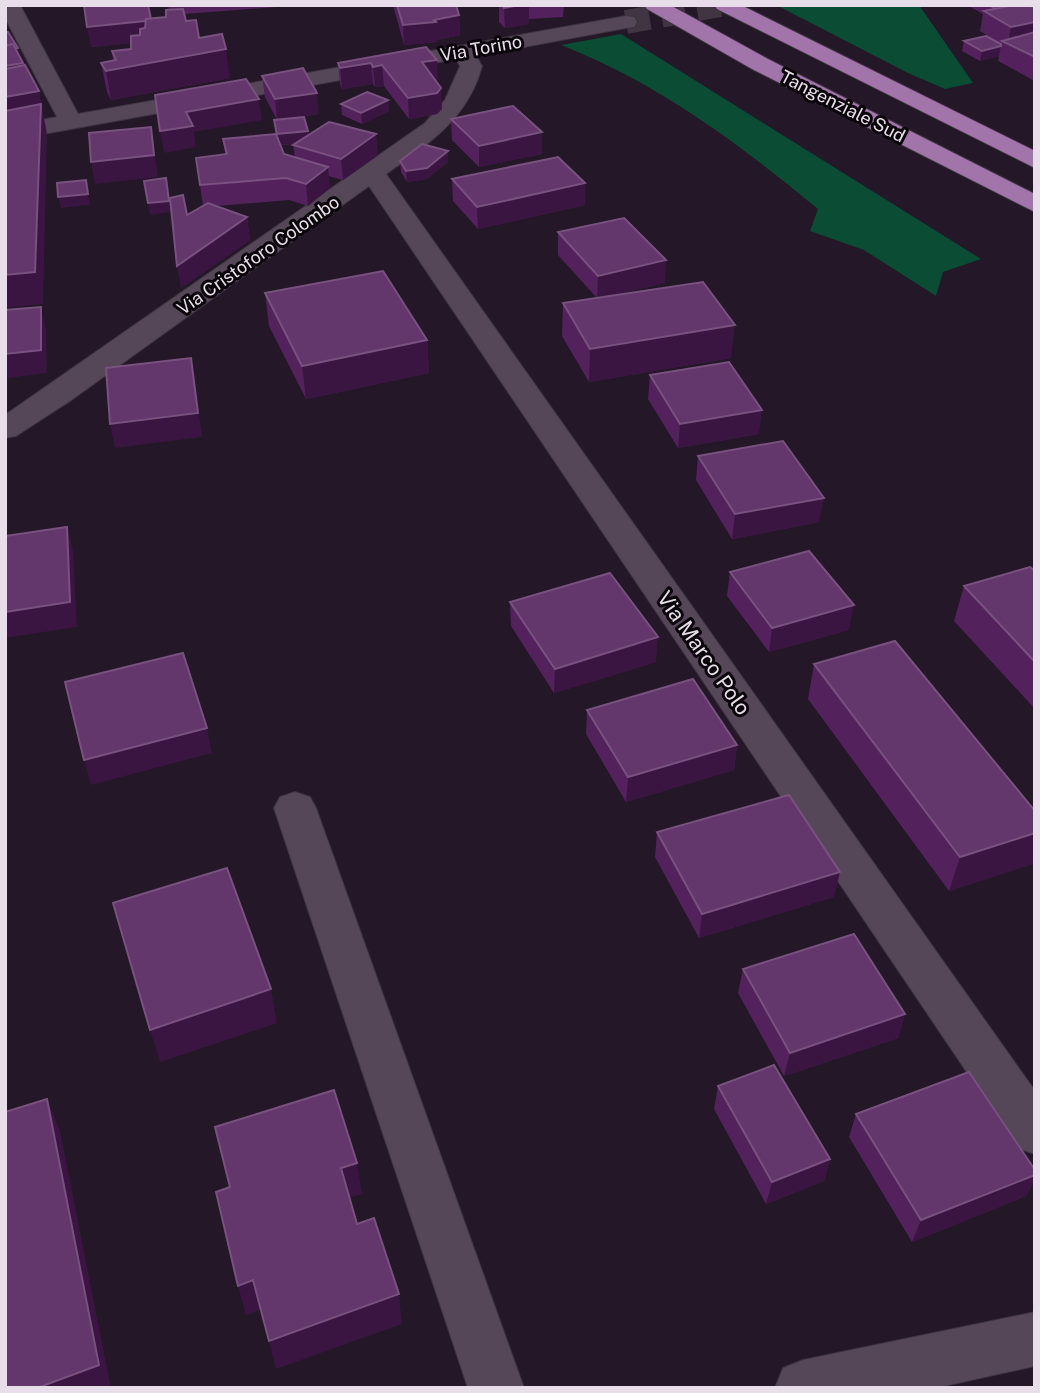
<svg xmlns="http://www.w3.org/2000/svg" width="1040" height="1393" font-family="'Public Sans',sans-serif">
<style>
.green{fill:#0b4c35}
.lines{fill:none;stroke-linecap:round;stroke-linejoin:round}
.minor-tunnel{stroke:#413544;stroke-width:24;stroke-dasharray:24 12;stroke-linecap:butt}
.minor-casing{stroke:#3d3340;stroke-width:2}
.highway-casing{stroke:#3d3340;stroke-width:2}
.minor{fill:#554658;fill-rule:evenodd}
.highway{fill:#a174aa;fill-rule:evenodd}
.wall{fill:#53225d;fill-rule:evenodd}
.shaded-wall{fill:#3a1541}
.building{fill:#63366c;stroke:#78517f;stroke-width:2}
.labels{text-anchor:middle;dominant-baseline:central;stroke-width:6;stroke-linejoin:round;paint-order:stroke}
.far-street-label{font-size:18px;fill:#e8dee9;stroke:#0a050b}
.street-label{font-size:21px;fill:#e8dee9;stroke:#0a050b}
</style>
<rect width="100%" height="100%" fill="#241727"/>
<g class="green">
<polygon points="788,5 919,5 973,83 945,89 908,73 780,7"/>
<path d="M621 34 981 259 943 272 936 296 864 250 810 231 818 209C738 143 658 83 561 45Z"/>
</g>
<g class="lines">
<polyline class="minor-tunnel" points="626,22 720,5"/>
<defs>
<g id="minor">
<path d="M5 5H20L78 114 626 16 634 17 637 22 634 27 626 28 476 56 482 66C468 119 428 144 386 174L1035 1091V1154L1018 1148 369 186 70 401 16 436 5 438V415L425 123 445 100 460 66 456 59 5 141V127L57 117 5 18Z"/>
<polygon points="295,792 310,797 316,808 524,1388 468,1388 274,808 280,797"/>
<polygon points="1035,1312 1035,1366 935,1388 775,1388 783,1368 803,1360"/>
</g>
<g id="highway">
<polygon points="644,5 670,5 768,59 1035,194 1035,212 752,69 647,9"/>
<polygon points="714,5 741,5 1035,151 1035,168 717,9"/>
</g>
</defs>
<use href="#minor" class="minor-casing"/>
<use href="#highway" class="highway-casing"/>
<use href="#minor" class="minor"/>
<use href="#highway" class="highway"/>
</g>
<g class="wall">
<polygon points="168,5 290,5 290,6 184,14 186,21 230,78 111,100 107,92 101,63 113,61 112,51 131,49 131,43 91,47 151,19 166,17 169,10"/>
<polygon points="393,5 456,5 459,15 460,35 437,40 437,42 404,45"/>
<polygon points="499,5 564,5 563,17 529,19 529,24 505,28 499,22"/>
<polygon points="967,5 1029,5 1035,8 1035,79 1033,80 998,61 999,56 980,61 962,51 964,41 1001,44 980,31 983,14"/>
<polygon points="426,47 438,80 435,80 442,109 437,114 409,119 384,86 375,87 373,84 342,89 340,84 338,63"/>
<path d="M262 76 319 114 281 120 308 135 376 134 377 156 343 180 328 176 330 188 308 206 289 200 216 206 247 217 250 240 181 288 187 215 203 206 196 158 225 154 223 139 275 134 274 120H277L265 97ZM295 144 293 145 295 158 284 154 280 145Z"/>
<polygon points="388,100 389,111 362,124 342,115 341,104"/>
<polygon points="451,119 542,154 479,167 452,140"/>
<polygon points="400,161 448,162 427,179 407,182 401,172"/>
<polygon points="452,179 585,205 478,229 453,201"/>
<polygon points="558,232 665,283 605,297 731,358 589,382 562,336 563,303 597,298 558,255"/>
<polygon points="265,293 427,340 429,373 306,399 269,326"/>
<polygon points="650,375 759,434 678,448 648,399"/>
<polygon points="698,456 819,522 732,539 696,480"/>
<polygon points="1035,571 1035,709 954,621 964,586"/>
<polygon points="730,572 849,630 769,652 727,596"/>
<polygon points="510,602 656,662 554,693 511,626"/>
<polygon points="814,664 1035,811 1035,863 949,891 808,699"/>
<polygon points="587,710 737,745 734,770 626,802 586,734"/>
<polygon points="657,832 834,897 699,938 655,857"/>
<polygon points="743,969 905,1014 898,1038 784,1076 738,993"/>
<polygon points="718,1086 830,1159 824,1181 766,1204 714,1109"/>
<polygon points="856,1114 1035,1170 1035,1178 1026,1196 912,1242 849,1137"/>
</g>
<g class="shaded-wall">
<polygon points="520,5 529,5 529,24 505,28 504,8"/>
<polygon points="459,15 460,35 437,40 437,42 404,45 403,25"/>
<polygon points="151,21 154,41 91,47 87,27"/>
<polygon points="1035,22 1035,41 1008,43 1011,27"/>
<polygon points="1001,46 999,56 980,61 982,51"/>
<polygon points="226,49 230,78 111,100 106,71"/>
<polygon points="437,60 438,80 423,82 422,62"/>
<polygon points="23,63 27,83 5,87 5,66"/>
<polygon points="371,63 373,84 342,89 340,68"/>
<polygon points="382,65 384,86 375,87 373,67"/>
<polygon points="441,88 442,109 437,114 409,119 408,98"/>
<polygon points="39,91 47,134 43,304 5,308 5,97"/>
<polygon points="317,93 319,114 277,120 275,99"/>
<polygon points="259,99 262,120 194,132 196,147 164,153 160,131 186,112"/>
<polygon points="388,100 389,111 362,124 361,113"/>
<polygon points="151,127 158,177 95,184 91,162"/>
<polygon points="308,131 309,143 278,145 277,134"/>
<polygon points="542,132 542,154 479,167 479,146"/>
<polygon points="376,134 377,156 343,180 341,159"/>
<polygon points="448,151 448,162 427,179 407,182 406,171"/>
<polygon points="328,167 330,188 308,206 306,184"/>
<polygon points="166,178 171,212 150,215 148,203"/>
<polygon points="86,180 90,205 61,208 58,197"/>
<polygon points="585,183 585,205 478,229 477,207"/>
<polygon points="247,217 250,240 181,288 177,266"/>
<polygon points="666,260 665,283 597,299 598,276"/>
<polygon points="41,307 46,330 47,373 8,378 5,366 5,354"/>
<polygon points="735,325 731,358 589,382 590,349"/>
<polygon points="427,340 429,373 306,399 302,366"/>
<polygon points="191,358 202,437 115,448 110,424"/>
<polygon points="762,410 759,434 678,448 680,424"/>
<polygon points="824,498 819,522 732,539 735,514"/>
<polygon points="67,527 73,551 77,627 5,638 5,612"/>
<polygon points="854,605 849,630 769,652 772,628"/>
<polygon points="658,637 656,662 554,693 555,669"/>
<polygon points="207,728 212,753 91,785 84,760"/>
<polygon points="737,745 734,770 626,802 628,777"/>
<polygon points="1035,833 1035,863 949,891 960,857"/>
<polygon points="840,872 834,897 699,938 702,914"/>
<polygon points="271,989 277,1023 160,1062 150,1030"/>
<polygon points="905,1014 898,1038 784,1076 790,1053"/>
<polygon points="47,1099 60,1131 111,1388 37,1388"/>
<polygon points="830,1159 824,1181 766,1204 772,1182"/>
<polygon points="357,1163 362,1194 346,1199 341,1168"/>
<polygon points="1035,1175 1035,1178 1026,1196 912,1242 921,1220"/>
<polygon points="253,1280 261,1310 246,1315 238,1286"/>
<polygon points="399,1294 402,1324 276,1369 269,1341"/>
</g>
<g class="building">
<polygon points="84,5 148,5 151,19 146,19 145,21 87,27"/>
<polygon points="397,5 456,5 459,15 434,20 436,22 403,25"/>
<polygon points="502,5 520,5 504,8"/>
<polygon points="989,5 1014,5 996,9"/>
<polygon points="1014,5 1029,5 1035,8 1035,22 1011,27 984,11"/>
<polygon points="183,9 186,21 196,20 199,38 222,34 226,49 106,71 101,63 116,60 112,51 131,49 131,36 140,35 140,29 145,28 146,19 166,17 166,10"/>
<polygon points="5,32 8,32 18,48 15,49 13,44 5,46"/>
<polygon points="1035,32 1035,57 1002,41"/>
<polygon points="986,36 1001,44 1001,46 982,51 964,41"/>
<polygon points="13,44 23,63 5,66 5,46"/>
<polygon points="426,47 437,60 422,62 441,88 437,93 408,98 382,65 373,67 371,63 340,68 338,63"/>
<polygon points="25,65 39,91 5,97 5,69"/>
<polygon points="303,68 317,93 275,99 262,76"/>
<polygon points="246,79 259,99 186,112 193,126 160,131 155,95"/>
<polygon points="367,92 388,100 361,113 341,104"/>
<polygon points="41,104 35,272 5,275 5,111"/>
<polygon points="513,106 542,132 479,146 451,119"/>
<polygon points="304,117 308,131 277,134 274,120"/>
<polygon points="329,122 376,134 341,159 293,145"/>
<polygon points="151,127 154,155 91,162 89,133"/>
<polygon points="276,134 284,154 328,167 306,184 286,178 200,185 196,158 227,154 223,139"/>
<polygon points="422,144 448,151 427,168 406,171 400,161"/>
<polygon points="558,157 585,183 477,207 452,179"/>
<polygon points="166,178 169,201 148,203 144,181"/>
<polygon points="86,180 88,194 58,197 57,183"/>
<polygon points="183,195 187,215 208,203 247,217 177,266 170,198"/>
<polygon points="624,218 666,260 598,276 558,232"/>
<polygon points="383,271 427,340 302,366 265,293"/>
<polygon points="703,282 735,325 590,349 563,303"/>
<polygon points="41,307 41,350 5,354 5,310"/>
<polygon points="191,358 198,413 110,424 106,368"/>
<polygon points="729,362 762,410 680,424 650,375"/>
<polygon points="783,441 824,498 735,514 698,456"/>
<polygon points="67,527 70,602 5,612 5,536"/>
<polygon points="809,551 854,605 772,628 730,572"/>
<polygon points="1030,567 1035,571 1035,662 964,586"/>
<polygon points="610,573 658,637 555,669 510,602"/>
<polygon points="895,641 1035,811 1035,833 960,857 814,664"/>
<polygon points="183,653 207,728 84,760 65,682"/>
<polygon points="693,679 737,745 628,777 587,710"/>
<polygon points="789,795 840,872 702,914 657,832"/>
<polygon points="227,868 271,989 150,1030 113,903"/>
<polygon points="854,934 905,1014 790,1053 743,969"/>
<polygon points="774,1065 830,1159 772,1182 718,1086"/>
<polygon points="969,1072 1035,1170 1035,1175 921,1220 856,1114"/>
<polygon points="334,1090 357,1163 341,1168 357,1224 374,1218 399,1294 269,1341 253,1280 238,1286 216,1192 230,1187 215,1127"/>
<polygon points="47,1099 99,1365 37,1388 5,1388 5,1112"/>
</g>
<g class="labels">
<g class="far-street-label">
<text transform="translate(481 48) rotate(-10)">Via Torino</text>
<text transform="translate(843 106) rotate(27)">Tangenziale Sud</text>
<text transform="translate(258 255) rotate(-35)">Via Cristoforo Colombo</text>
</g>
<g class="street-label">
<text transform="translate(704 653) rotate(55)">Via Marco Polo</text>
</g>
</g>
<rect width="1040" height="1393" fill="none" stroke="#e8dee9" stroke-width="14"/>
</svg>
